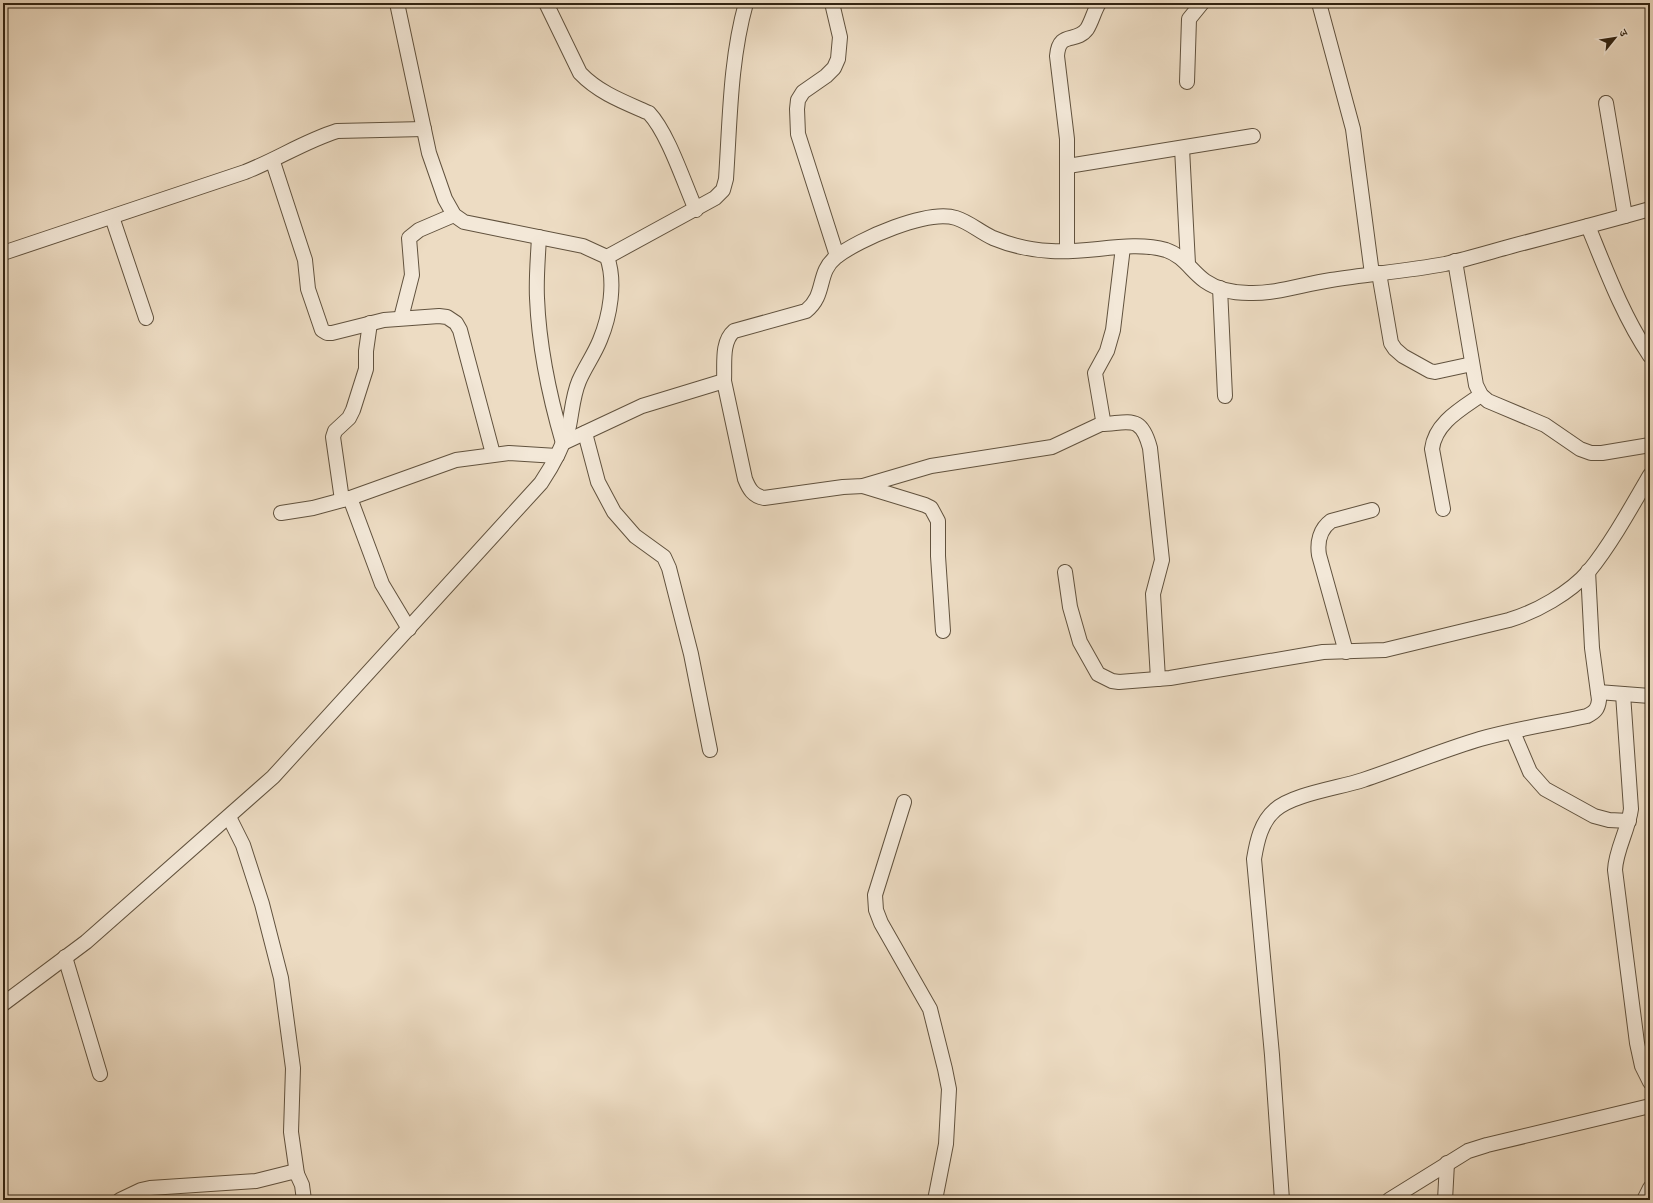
<svg xmlns="http://www.w3.org/2000/svg" width="1653" height="1203" font-family="'Old Standard TT','Noto Serif Devanagari',serif">
<style>
.lines{fill:none;stroke-linecap:round;stroke-linejoin:round}
.minor-casing{stroke:#61523e;stroke-width:16}
.minor{stroke:#f3e8d8;stroke-width:14}
</style>
<rect width="100%" height="100%" fill="#eddcc3"/>
<filter id="stains"><feTurbulence type="fractalNoise" baseFrequency=".005" numOctaves="4"/><feColorMatrix values="0 0 0 0 .2 0 0 0 0 .09 0 0 0 0 .02 0 0 0 .5 -.17"/></filter>
<radialGradient id="worn" r=".72"><stop offset=".6" stop-color="#630" stop-opacity="0"/><stop offset="1" stop-color="#630" stop-opacity=".3"/></radialGradient>
<g class="lines">
<defs>
<g id="minor">
<path d="M546 3 580 73C599 93 624 102 649 113 668 133 684 183 696 210"/>
<polyline points="832,3 840,37 838,59 834,68 826,76 803,92 798,100 797,109 798,134 837,256"/>
<polyline points="1319,3 1353,129 1372,274"/>
<polyline points="1187,82 1189,19 1202,3"/>
<polyline points="1606,103 1625,216"/>
<polyline points="1182,148 1188,264"/>
<polyline points="273,162 305,260 308,289 322,330 327,333 332,333 384,320 439,316 447,317 456,323 460,330 493,454"/>
<polyline points="1068,166 1253,136"/>
<polyline points="112,217 146,318"/>
<path d="M1588 226C1606 270 1623 316 1650 356"/>
<path d="M539 237C538 257 536 278 537 298 539 348 549 395 563 443L642 406 724 381C725 365 721 342 734 331L806 311C827 294 816 273 836 257 859 239 928 209 956 218 969 222 980 232 993 238 1010 245 1032 250 1051 251 1087 254 1131 240 1166 250 1184 256 1191 271 1205 281 1218 290 1234 293 1249 293 1277 294 1303 284 1331 280 1369 274 1407 271 1445 264 1467 259 1490 252 1512 246 1558 234 1604 222 1650 209"/>
<path d="M1067 251V139L1057 56C1059 30 1076 44 1087 29 1092 21 1094 11 1099 3"/>
<path d="M3 253 245 172C276 160 305 141 337 131L424 129"/>
<path d="M607 257 715 198 723 190 726 179C730 120 730 60 746 3"/>
<polyline points="1455,261 1476,385 1481,395 1488,401 1545,425 1580,449 1591,453 1602,453 1650,445"/>
<polyline points="1379,273 1391,343 1395,349 1403,356 1430,371 1435,372 1472,364"/>
<polyline points="1220,288 1225,396"/>
<polyline points="401,318 412,275 409,238 419,230 454,215"/>
<path d="M724 381 745 479C749 489 753 496 764 498L843 487 863 486 931 466 1052 447 1101 424 1103 420 1095 373 1107 351 1113 330 1123 247"/>
<path d="M1101 424C1130 423 1141 414 1150 448L1162 560 1153 594 1158 679"/>
<polyline points="585,433 598,482 614,512 635,536 664,557 669,568 691,654 710,750"/>
<polyline points="863,486 925,505 931,508 938,521 938,556 943,631"/>
<polyline points="350,498 382,584 409,629"/>
<polyline points="342,500 333,437 335,431 349,418 353,410 366,369 366,351 370,323"/>
<path d="M1443 509 1432 449C1435 423 1461 409 1481 395"/>
<polyline points="281,513 313,508 350,498 456,460 509,453 557,456"/>
<path d="M1065 572 1070 607 1080 642 1098 674 1112 681 1119 682 1170 678 1323 652 1385 650 1509 620C1536 612 1570 593 1589 571 1611 544 1632 506 1650 475"/>
<path d="M1346 652 1319 555C1317 542 1320 529 1331 521L1372 510"/>
<polyline points="1598,692 1650,696"/>
<path d="M1623 694 1631 809C1628 831 1616 849 1615 870L1637 1043 1642 1066 1650 1082"/>
<polyline points="1513,732 1530,772 1545,789 1594,816 1609,820 1629,821"/>
<polyline points="904,802 875,895 876,910 881,923 930,1009 945,1069 949,1089 946,1144 935,1200"/>
<polyline points="229,817 243,845 262,904 281,978 293,1068 291,1132 297,1174"/>
<polyline points="65,957 100,1074"/>
<path d="M3 1004 86 942 273 777 541 483C553 465 563 447 569 426 572 411 573 395 579 381 585 367 594 355 600 340 610 316 616 282 607 257L583 246 464 222 454 215 445 199 429 153 397 3"/>
<polyline points="120,1200 141,1190 150,1188 256,1181 292,1172 297,1174 302,1185 304,1200"/>
<path d="M1282 1200 1272 1055 1254 859C1257 841 1261 822 1275 810 1293 794 1339 788 1363 780 1402 767 1440 751 1480 739 1515 729 1551 724 1587 716 1595 712 1598 709 1599 700L1592 648 1588 571"/>
<polyline points="1389,1200 1468,1151 1487,1145 1650,1106"/>
<polyline points="1445,1200 1447,1163"/>
<polyline points="1644,1200 1650,1188"/>
</g>
</defs>
<use href="#minor" class="minor-casing"/>
<use href="#minor" class="minor"/>
</g>
<rect width="1653" height="1203" fill="none" stroke="#eddcc3" stroke-width="16"/>
<rect x="4" y="4" width="1645" height="1195" fill="none" stroke="#322412" stroke-width="2"/>
<rect x="8" y="8" width="1637" height="1187" fill="none" stroke="#322412"/>
<g transform="translate(1615 38) rotate(60)" stroke="#f3e8d8" stroke-width="3" paint-order="stroke">
<path d="M0-3L7 15L0 10L-7 15Z" fill="#322412"/>
<text y="-6" font-size="11" font-weight="bold" text-anchor="middle" fill="#322412">उ</text>
</g>
<rect width="100%" height="100%" filter="url(#stains)"/>
<rect width="100%" height="100%" fill="url(#worn)"/>
</svg>
